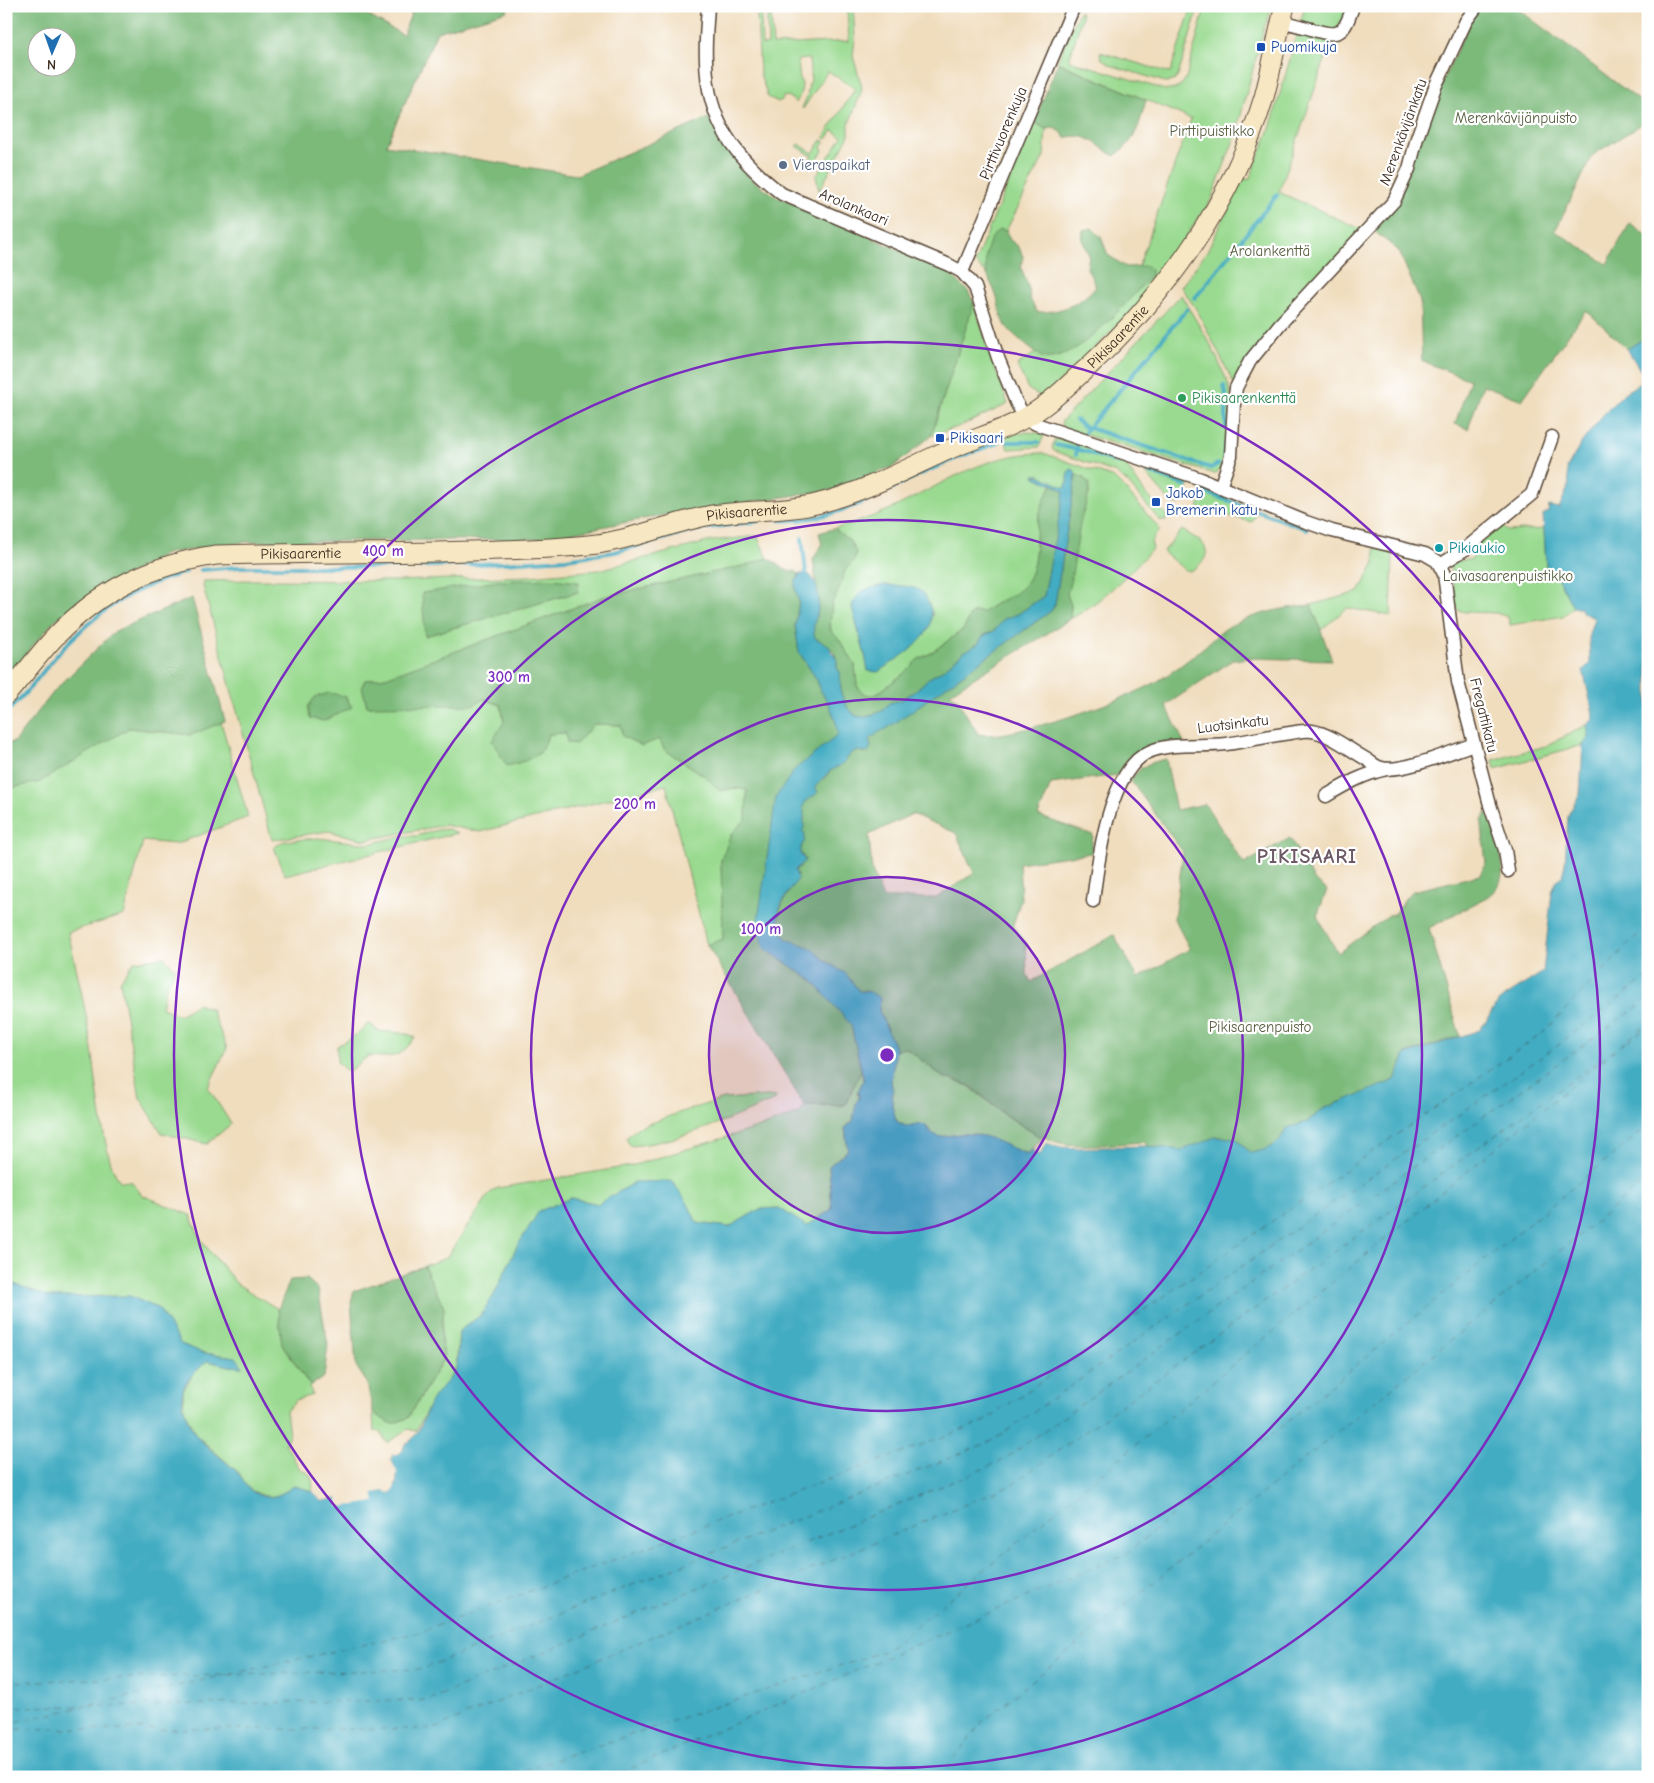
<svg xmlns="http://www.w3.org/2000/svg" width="1654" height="1783" font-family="'Comic Neue',sans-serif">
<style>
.green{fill:#9ada90;stroke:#6a8257;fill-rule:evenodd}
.forest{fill:#7bba7a;stroke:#5b724c;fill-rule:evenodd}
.water{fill:#42acc2;stroke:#3e6b70}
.pier{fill:#f0ddbe}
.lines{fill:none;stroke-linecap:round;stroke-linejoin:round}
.stream{stroke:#42acc2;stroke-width:4}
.ferry{stroke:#3e6468;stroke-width:1;stroke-dasharray:6 5;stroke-linecap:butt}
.street-casing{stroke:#564536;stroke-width:15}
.secondary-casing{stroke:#564536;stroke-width:21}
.street{stroke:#fff;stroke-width:12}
.secondary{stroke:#f7e8c3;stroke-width:19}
.ring{fill:none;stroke:#7b2cbf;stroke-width:2.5}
.transit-dot{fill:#1a4fb4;stroke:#fff;stroke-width:2}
.service-dot{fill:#5c6f8a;stroke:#fff;stroke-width:2}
.leisure-dot{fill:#2e9e5b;stroke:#fff;stroke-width:2}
.culture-dot{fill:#0f9aa8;stroke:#fff;stroke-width:2}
.labels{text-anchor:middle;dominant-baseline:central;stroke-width:4.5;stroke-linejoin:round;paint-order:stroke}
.transit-label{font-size:15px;fill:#164399;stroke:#fff;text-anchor:start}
.park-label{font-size:15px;fill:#585f40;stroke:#fff}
.street-label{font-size:15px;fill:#3b2a1e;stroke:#fff}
.service-label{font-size:15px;fill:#4e5e75;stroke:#fff;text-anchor:start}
.leisure-label{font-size:15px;fill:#27864d;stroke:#fff;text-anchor:start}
.culture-label{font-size:15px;fill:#0d838f;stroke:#fff;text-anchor:start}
.district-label{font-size:20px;font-weight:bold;letter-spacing:1px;fill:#6c5964;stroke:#fff}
.centre{fill:#7b2cbf;stroke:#fff;stroke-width:2.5}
.ring-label{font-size:15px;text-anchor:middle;font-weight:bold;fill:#7b2cbf;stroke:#fff;stroke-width:4.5;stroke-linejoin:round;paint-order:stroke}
</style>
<rect width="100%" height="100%" fill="#fff"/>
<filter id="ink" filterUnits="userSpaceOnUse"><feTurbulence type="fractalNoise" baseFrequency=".02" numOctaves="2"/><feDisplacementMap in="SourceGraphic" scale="10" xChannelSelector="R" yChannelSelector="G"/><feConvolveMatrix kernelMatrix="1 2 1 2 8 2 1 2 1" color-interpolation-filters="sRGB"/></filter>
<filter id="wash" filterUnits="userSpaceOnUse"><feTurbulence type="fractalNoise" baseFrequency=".0096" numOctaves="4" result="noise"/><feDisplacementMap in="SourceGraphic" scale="20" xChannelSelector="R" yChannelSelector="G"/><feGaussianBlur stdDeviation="1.12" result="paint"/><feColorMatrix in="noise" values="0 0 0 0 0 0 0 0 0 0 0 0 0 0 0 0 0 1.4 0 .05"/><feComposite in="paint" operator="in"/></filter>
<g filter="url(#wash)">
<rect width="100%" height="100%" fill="#f0ddbe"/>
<g class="green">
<path d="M816 6H853L855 38 853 56 861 83 862 90 849 124V135L819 191 816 176 842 137 833 130 827 139 824 137 855 89 828 71 803 109 802 108 807 97 809 84 811 81 809 59 798 60 800 81 802 82C802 90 800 96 796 103L788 96 783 97 782 100 778 102 768 97 760 74 757 15H761L763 16 761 18 762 45 768 44 767 17H770L771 12 773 45 849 41 847 8 802 11V9Z"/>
<polygon points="1192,6 1199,6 1178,76 1174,81 1165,82 1110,65 1101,58 1100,52 1170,73"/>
<path d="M1202 6H1273L1264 28 1235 137 1211 200 1173 256 1166 274 1150 294 1043 398 1028 389 1017 365 1130 290 1191 119 1057 62 1079 12H1081L1082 17 1069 60 1165 90C1175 91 1181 87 1186 78L1205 8Z"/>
<polygon points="1305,6 1350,6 1334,34 1279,192 1365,231 1280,324 1236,388 1198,312 1181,287 1207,251 1244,178 1249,180 1270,129"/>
<polygon points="1034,122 1046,129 1044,156 1006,231 1000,229 986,262 987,275 975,262"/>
<polygon points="822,140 825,142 821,147 823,151 814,164 809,160 812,156 797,146 799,144 813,153"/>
<polygon points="1181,295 1212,347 1228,383 1231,394 1230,448 1220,469 1215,474 1062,428 1061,422"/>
<polygon points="974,303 989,352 1008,404 963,425 931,436"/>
<polygon points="1029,432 1043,434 1044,436 1039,447 1009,449 1007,447 1005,435"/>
<polygon points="1059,438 1118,457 1123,461 1145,493 1167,515 1166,521 1159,520 1127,482 1116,473 1054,451 1052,448 1054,441"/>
<path d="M1043 453 1114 478 1126 490 1160 529 1151 542 1153 548C1133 570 1097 606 1070 619L1071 606 1067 594C1074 569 1077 512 1090 493L1084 478 1076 475 1074 470 1071 469C1068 475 1070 482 1065 488L1039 475H1034L1035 477 1053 484C1045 495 1041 507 1038 520 1034 541 1039 565 1025 584 1014 598 997 600 984 612H974L970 615 964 629 931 653 917 660 902 675 875 695H868L862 692 857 686 855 665 831 632 830 615 832 602 838 592 845 570 854 561 850 541 837 531 836 528C857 522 877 516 897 506 946 482 987 453 1043 453ZM883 585C912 587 923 583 933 615L868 671 865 655 852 607 853 603Z"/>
<polygon points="1149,467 1188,482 1189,486 1184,500 1178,504 1171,503 1145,472"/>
<polygon points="1209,490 1257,512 1252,522 1198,508 1204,491"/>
<polygon points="1500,526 1508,531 1544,529 1546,566 1556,575 1573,607 1563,616 1510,625 1508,617 1496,613 1465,612 1458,610 1455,604 1454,591 1450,566 1455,561 1473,559 1476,543"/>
<path d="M1182 530C1188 534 1197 538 1202 543 1213 555 1200 566 1190 571L1185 570 1163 552Z"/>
<path d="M757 536 768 558 748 565 603 597 386 677 365 680 362 686 367 706 483 699 501 705 504 722 540 753 549 734 566 733 594 724 621 725 659 739 665 750 705 776 720 791 735 788 747 790V819L732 833 721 860 723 939 707 945 666 785 480 832 445 825 365 840 328 831 272 840 203 586 204 581 255 580 397 581 530 576 599 570 711 541ZM579 582 578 592 425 636 423 593Z"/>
<polygon points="1375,548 1392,551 1393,555 1391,616 1347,608 1321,630 1311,605 1359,592 1374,564"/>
<path d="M221 722 248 817 176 844 143 841 124 915 68 932C76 967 84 1002 90 1037 96 1068 102 1162 120 1181L132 1182 142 1195 192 1216V1220L203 1243 237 1284 278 1309 282 1344 310 1386 312 1395 296 1400 286 1411 289 1435 285 1443 299 1468 308 1473 312 1480 313 1491 294 1486C271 1501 269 1498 246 1488L240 1474 196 1435 184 1411 183 1391 193 1374 207 1361 229 1366 242 1367 236 1357 204 1353 181 1344 159 1309 130 1296 50 1297 6 1281V789L40 781 129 728 191 735Z"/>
<polygon points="1592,722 1589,737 1583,745 1495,769 1493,760 1546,746"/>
<polygon points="448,829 458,833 285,875 274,847 284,841 318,838 369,844 401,836 416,836 437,830"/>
<polygon points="164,957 175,968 165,990 162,1008 180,1015 197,1004 211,1009 227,1048 208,1087 231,1124 207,1144 162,1133 140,1098 120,981 134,961"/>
<path d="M369 1023 378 1031 404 1033 415 1037C400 1059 393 1058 368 1056L348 1072 337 1062V1046L356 1035Z"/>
<polygon points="906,1048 943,1077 969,1086 1005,1115 1042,1138 1028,1153 1025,1153 982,1136 960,1134 940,1137 935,1136 925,1125 920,1124 909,1127 899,1123 896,1120 892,1105 893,1091 891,1081 896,1050"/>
<polygon points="861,1071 863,1081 857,1093 859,1098 856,1103 853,1121 845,1128 848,1150 829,1166 832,1209 807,1227 779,1208 760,1209 729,1227 697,1223 687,1202 635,1182 598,1204 571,1198 540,1211 516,1248 494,1295 481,1316 459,1331 456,1366 449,1380 433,1398 416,1431 408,1429 387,1443 380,1432 374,1431 373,1413 392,1424 408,1418 444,1358 441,1334 444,1308 424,1266 446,1258 490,1193 498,1188 631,1166 767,1125 800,1113 804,1105 845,1105"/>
<path d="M767 1096 776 1097 775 1100C731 1118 678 1143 630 1146L626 1138 637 1128 684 1111 724 1099Z"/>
</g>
<g class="forest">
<path d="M6 6H351L403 35 414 6H509L507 11 437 32 386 145 577 175 709 118 733 156 752 180 774 195 947 271 968 291 974 303 931 436 894 466 837 489 664 515 539 539 244 542 168 553 101 589 55 620 6 677ZM38 38H68V68H38Z"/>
<polygon points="1477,6 1514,6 1648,107 1648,120 1593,155 1555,231 1607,264 1630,223 1648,236 1648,336 1627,349 1586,310 1522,400 1483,385 1468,429 1455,424 1470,380 1422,361 1420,301 1399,251 1369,227 1394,201 1417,138"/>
<path d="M1058 63 1146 100C1139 125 1137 141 1114 156 1096 145 1087 131 1065 138L1062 133 1054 128 1046 129 1034 122Z"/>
<path d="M1092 228 1101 237 1108 255 1126 267 1147 266 1151 270V275C1135 295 1082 353 1057 357 1053 358 1045 359 1042 357 1036 354 1008 331 1005 324 1000 316 999 304 996 295 994 288 989 281 987 274 983 258 987 239 1000 229L1006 231 1010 240 1019 247 1023 257 1021 268 1028 285 1030 299 1037 312C1063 312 1078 305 1096 287L1087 268 1089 255 1082 240 1083 230Z"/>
<path d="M1076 475 1084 478 1089 483C1090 496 1084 508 1081 520 1076 545 1074 570 1067 594L1071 605 1070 619C1031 645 990 667 950 693L957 699 978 734C1007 742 1131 698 1158 681 1174 671 1190 659 1204 647 1212 640 1221 631 1230 626 1256 613 1283 608 1311 605L1332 660 1248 658 1233 660 1166 705 1184 743C1152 747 1134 744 1117 775L1051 784 1038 816 1093 835 1091 853 1019 863 1021 899 1013 925 1026 943 1027 974 1031 982 1114 935 1138 978 1190 949 1174 919 1183 852 1131 781C1139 766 1150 762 1166 759L1176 810 1205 804 1244 864 1290 838 1314 880 1327 890 1317 916 1338 953 1389 915 1395 914 1406 897 1413 891 1480 875 1486 863 1482 827V821L1486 813H1488C1494 831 1508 864 1500 882 1498 888 1493 892 1487 897L1429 928 1460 1036 1405 1054 1395 1080 1323 1109 1307 1122 1287 1128C1278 1145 1269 1150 1250 1153L1236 1138 1216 1137 1183 1150 1147 1146 1145 1142C1119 1143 1066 1151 1045 1137L1042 1138 1005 1115 970 1086 943 1077 906 1048 896 1050 879 1011 880 998 866 991H859L846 974 826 961 811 948 787 939C767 918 788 896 798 877L795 870 801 866 805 860 800 851 802 830V809L804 803 817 784 824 779 830 771 844 763 851 753 858 751 866 753C870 736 872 735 888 728L1051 611 1055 604ZM912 814 956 833 974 873 936 898H883L872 871 869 835Z"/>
<path d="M1053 484C1058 487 1063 489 1064 495L1044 596 1018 614 1004 619 994 631 983 636 978 644 964 652 944 669 928 679 915 691 901 700 889 703 882 711 866 717H858L848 708 841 694 840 672 837 668V660L834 652 828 646 815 638 813 633V625L818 611V598L813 559 822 545 819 533 836 528 837 531 850 541 856 552 854 561 845 570 838 592 832 602 830 626 831 631 839 639 855 665 857 686 862 692 868 695H875L902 675 917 660 931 653 964 629 970 615 974 612H984C997 600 1014 598 1025 584 1039 565 1034 541 1038 520 1041 507 1045 495 1053 484Z"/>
<polygon points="768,558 788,571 795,571 799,574 798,579 796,580 795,588 799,602 795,626 799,652 817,680 821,691 829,704 835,719 838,735 795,770 765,948 813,981 851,1024 861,1071 845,1105 804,1105 707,945 723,939 721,860 732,833 746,819 747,790 735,788 720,791 705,776 665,750 659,739 642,746 622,736 621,725 594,724 576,744 567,743 566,733 549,734 540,753 525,761 507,766 492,741 504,722 501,705 483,699 473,705 367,706 362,686 365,680 386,677 603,597 747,565"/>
<polygon points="551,579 579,582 578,592 425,636 422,593 498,581"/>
<polygon points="192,598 225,721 191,735 129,728 40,782 6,789 6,744 14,742 56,689 115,631"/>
<polygon points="329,693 345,696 352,707 324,721 310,718 308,707 315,697"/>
<polygon points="424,1266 444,1308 441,1334 444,1358 408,1418 392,1424 373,1413 367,1383 356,1366 351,1302 354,1291"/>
<polygon points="307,1279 318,1289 328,1345 324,1377 310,1386 282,1344 278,1309 290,1280"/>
</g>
<g class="water">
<path d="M1648 336V1777H6V1281L50 1297 130 1296 159 1309 181 1344 204 1353 236 1357 243 1367 229 1366 207 1361C199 1369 185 1380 183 1391 180 1404 188 1424 196 1435 204 1445 223 1459 233 1468 247 1480 241 1488 262 1496 273 1500 285 1492 294 1486L313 1491 321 1501 384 1491 390 1493C405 1478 390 1467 392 1455L399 1454 403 1450 405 1444C421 1437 424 1412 433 1398 440 1387 452 1380 456 1367 459 1356 458 1342 459 1331L481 1315 494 1295 516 1248 539 1211 571 1198 598 1204 635 1182 672 1181 687 1202 697 1223 729 1227 760 1209 779 1208 807 1226 832 1209 829 1166 848 1150 845 1128 853 1121 856 1103 859 1098 858 1091 863 1081V1077L851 1025 813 981 764 948 758 920 776 797 794 770 838 735 835 719 829 704 821 691 817 680 799 652 795 626 799 602 795 588 796 580 798 579 799 574H809C818 582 821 602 817 613 815 623 812 628 815 638L828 645 837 660V668L840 672 841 694 848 708 856 716 866 717 882 711 889 703 901 700 915 691 928 679 944 669 964 652 978 644 983 636 994 631 1004 619 1018 614 1044 596 1064 492 1060 488 1035 477 1034 475H1039L1065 488 1068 481V472L1071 469 1074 470 1076 475 1055 604 1051 611 888 728 879 732 869 740 871 747 868 753 858 751 851 753 844 763 830 771 815 787 818 792C811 800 807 796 802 809L804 811V828L802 831 805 833 804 843 802 844 800 853 805 861 795 870 798 879C787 896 773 907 781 929 783 933 783 936 787 939L811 948 826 961 846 974 859 991 870 992 880 998 879 1011 896 1050 891 1081 893 1091 892 1105 896 1120 899 1123 908 1127 920 1124 925 1125 931 1133 940 1137 960 1134H975L990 1138 1024 1153H1028L1031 1150 1040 1155 1046 1143 1059 1147 1077 1148 1147 1146 1183 1150 1215 1137 1236 1138 1250 1153C1269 1150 1278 1145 1287 1128L1307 1122 1323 1109 1395 1080 1405 1055 1480 1030 1499 1001 1543 972 1552 892 1557 880 1562 876 1565 864 1568 815 1580 794 1583 745 1589 737 1587 726 1594 718 1583 670 1590 663 1589 634 1594 618 1583 613 1580 607H1573L1556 575 1546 566 1543 514 1548 512 1549 506 1559 508 1569 485 1567 468 1582 442 1602 416 1624 393 1640 383 1642 373 1627 349Z"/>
<path d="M883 585C893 586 904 585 914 588 922 590 926 596 929 604 942 636 899 657 878 672L868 671 865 655 852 608 853 603 861 591Z"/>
</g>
<polygon class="pier" points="390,1453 392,1455 391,1460 397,1472 394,1489 390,1493 384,1491 373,1493 375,1502 339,1507 337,1498 321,1501 313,1491 312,1488 322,1498 384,1489 389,1490 392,1487 395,1472 388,1461"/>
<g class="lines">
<g class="stream">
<polyline points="1195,298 1277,195"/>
<polyline points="1224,386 1226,394 1226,428"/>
<polyline points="1076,420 1083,426 1207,467 1211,468 1218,464"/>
<polyline points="1085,432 1187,309"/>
<polyline points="1008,442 1038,442"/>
<polyline points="1056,445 1084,451 1119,463"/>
<polyline points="1076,455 1077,446"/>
<polyline points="1224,455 1225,445"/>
<polyline points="1149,472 1187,486"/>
<polyline points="1204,492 1307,529"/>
<path d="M780 520C826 523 869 500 908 480 937 466 967 453 998 443"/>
<polyline points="802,538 806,573"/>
<polyline points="201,570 239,567 405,567 502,563 566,559 615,552 695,530 758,521"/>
<path d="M6 712C26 696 40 674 57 655 94 613 132 587 186 572"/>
</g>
<g class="ferry">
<polyline points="1621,1045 1648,1023"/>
<polyline points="228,1675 422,1669 992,1441 1557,1046 1648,976"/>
<polyline points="6,1682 222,1675"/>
<polyline points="89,1706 429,1700 1002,1461 1648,999"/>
<polyline points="6,1707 83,1706"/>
<polyline points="6,1724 420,1632 983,1422 1543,1033 1648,924"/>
<polyline points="6,1729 434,1729 1011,1485 1580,1074 1648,1027"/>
<polyline points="503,1777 887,1650 1606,1057"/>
<polyline points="611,1777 1127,1553 1648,1126"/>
<polyline points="940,1777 982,1722 1648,1179"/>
</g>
</g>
</g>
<g filter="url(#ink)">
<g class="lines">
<defs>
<g id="street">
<path d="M708 6C707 24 705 42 706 60 707 121 735 158 782 194L949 265 962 272 975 287 998 358 1016 402 1025 418 1036 424 1201 479 1306 522 1332 531 1425 554 1437 561 1444 574 1458 682 1490 805 1505 850 1508 871"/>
<path d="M1281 21C1291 24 1301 26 1311 29 1339 38 1344 35 1353 6"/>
<polyline points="962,272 1074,6"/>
<polyline points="1220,487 1231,456 1234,403 1236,388 1241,378 1250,361 1280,324 1394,201 1409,169 1417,138 1435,87 1466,21 1477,6"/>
<polyline points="1440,565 1464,550 1532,494 1552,437"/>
<path d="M1326 796C1346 784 1364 774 1387 769"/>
<path d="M1093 901C1098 861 1109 767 1151 751 1174 742 1202 747 1226 744 1247 741 1268 736 1290 733 1297 732 1305 730 1312 731 1331 734 1350 750 1366 759 1371 762 1376 767 1382 768 1402 773 1453 751 1474 744"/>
</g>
<g id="secondary">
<path id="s1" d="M6 695C23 676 38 655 55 637 101 589 151 565 216 555 290 553 363 553 437 552 475 551 513 550 550 548 566 547 582 546 597 544 635 539 670 523 707 516 744 509 783 513 820 503 864 492 908 468 950 449 978 437 1009 429 1035 412 1054 400 1070 383 1086 369 1166 295 1232 203 1264 97 1272 68 1277 36 1285 6"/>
</g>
</defs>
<use href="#street" class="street-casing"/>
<use href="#secondary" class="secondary-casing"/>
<use href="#street" class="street"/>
<use href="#secondary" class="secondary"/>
</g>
</g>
<circle cx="887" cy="1055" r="178" fill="#7b2cbf" fill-opacity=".12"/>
<g class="ring">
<circle cx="887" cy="1055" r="178"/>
<circle cx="887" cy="1055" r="356"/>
<circle cx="887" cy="1055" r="535"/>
<circle cx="887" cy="1055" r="713"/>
</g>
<g class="transit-dot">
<rect x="1256" y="42" width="10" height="10" rx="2.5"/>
<rect x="935" y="433" width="10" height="10" rx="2.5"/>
<rect x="1151" y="497" width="10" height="10" rx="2.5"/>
</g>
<circle class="service-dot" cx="783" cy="165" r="5"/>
<circle class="leisure-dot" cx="1182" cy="398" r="5"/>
<circle class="culture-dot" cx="1439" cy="548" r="5"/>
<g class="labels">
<g class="transit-label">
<text x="1271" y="47">Puomikuja</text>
<text x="950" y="438">Pikisaari</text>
<text x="1166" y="493">Jakob<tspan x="1166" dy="17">Bremerin katu</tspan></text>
</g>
<g class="park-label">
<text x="1516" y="118">Merenkävijänpuisto</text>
<text x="1212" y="131">Pirttipuistikko</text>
<text x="1270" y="251">Arolankenttä</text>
<text x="1508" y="576">Laivasaarenpuistikko</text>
<text x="1260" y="1027">Pikisaarenpuisto</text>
</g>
<g class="street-label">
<text transform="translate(1403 132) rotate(-70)">Merenkävijänkatu</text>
<text transform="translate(1003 133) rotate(-67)">Pirttivuorenkuja</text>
<text transform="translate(854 207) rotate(23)">Arolankaari</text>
<text stroke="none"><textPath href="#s1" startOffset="1215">Pikisaarentie</textPath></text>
<text stroke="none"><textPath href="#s1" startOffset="795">Pikisaarentie</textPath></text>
<text stroke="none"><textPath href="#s1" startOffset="345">Pikisaarentie</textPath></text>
<text transform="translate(1484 715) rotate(76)">Fregattikatu</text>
<text transform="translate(1233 724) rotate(-7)">Luotsinkatu</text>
</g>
<g class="service-label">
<text x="793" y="165">Vieraspaikat</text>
</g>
<g class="leisure-label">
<text x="1192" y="398">Pikisaarenkenttä</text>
</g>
<g class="culture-label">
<text x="1449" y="548">Pikiaukio</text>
</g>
<g class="district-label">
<text x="1307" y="856">PIKISAARI</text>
</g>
</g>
<circle cx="887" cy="1055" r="8" class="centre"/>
<g class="ring-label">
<text x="383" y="556">400 m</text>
<text x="509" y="682">300 m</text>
<text x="635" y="809">200 m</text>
<text x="761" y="934">100 m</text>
</g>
<rect width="1654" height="1783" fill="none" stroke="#fff" stroke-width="25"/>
<g transform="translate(52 52) rotate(182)"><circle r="24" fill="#ffffff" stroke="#b1aaa5"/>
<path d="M0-4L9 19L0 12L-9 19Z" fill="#1f6fb2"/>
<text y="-8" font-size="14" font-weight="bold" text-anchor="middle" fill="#3b2a1e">N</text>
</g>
</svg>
